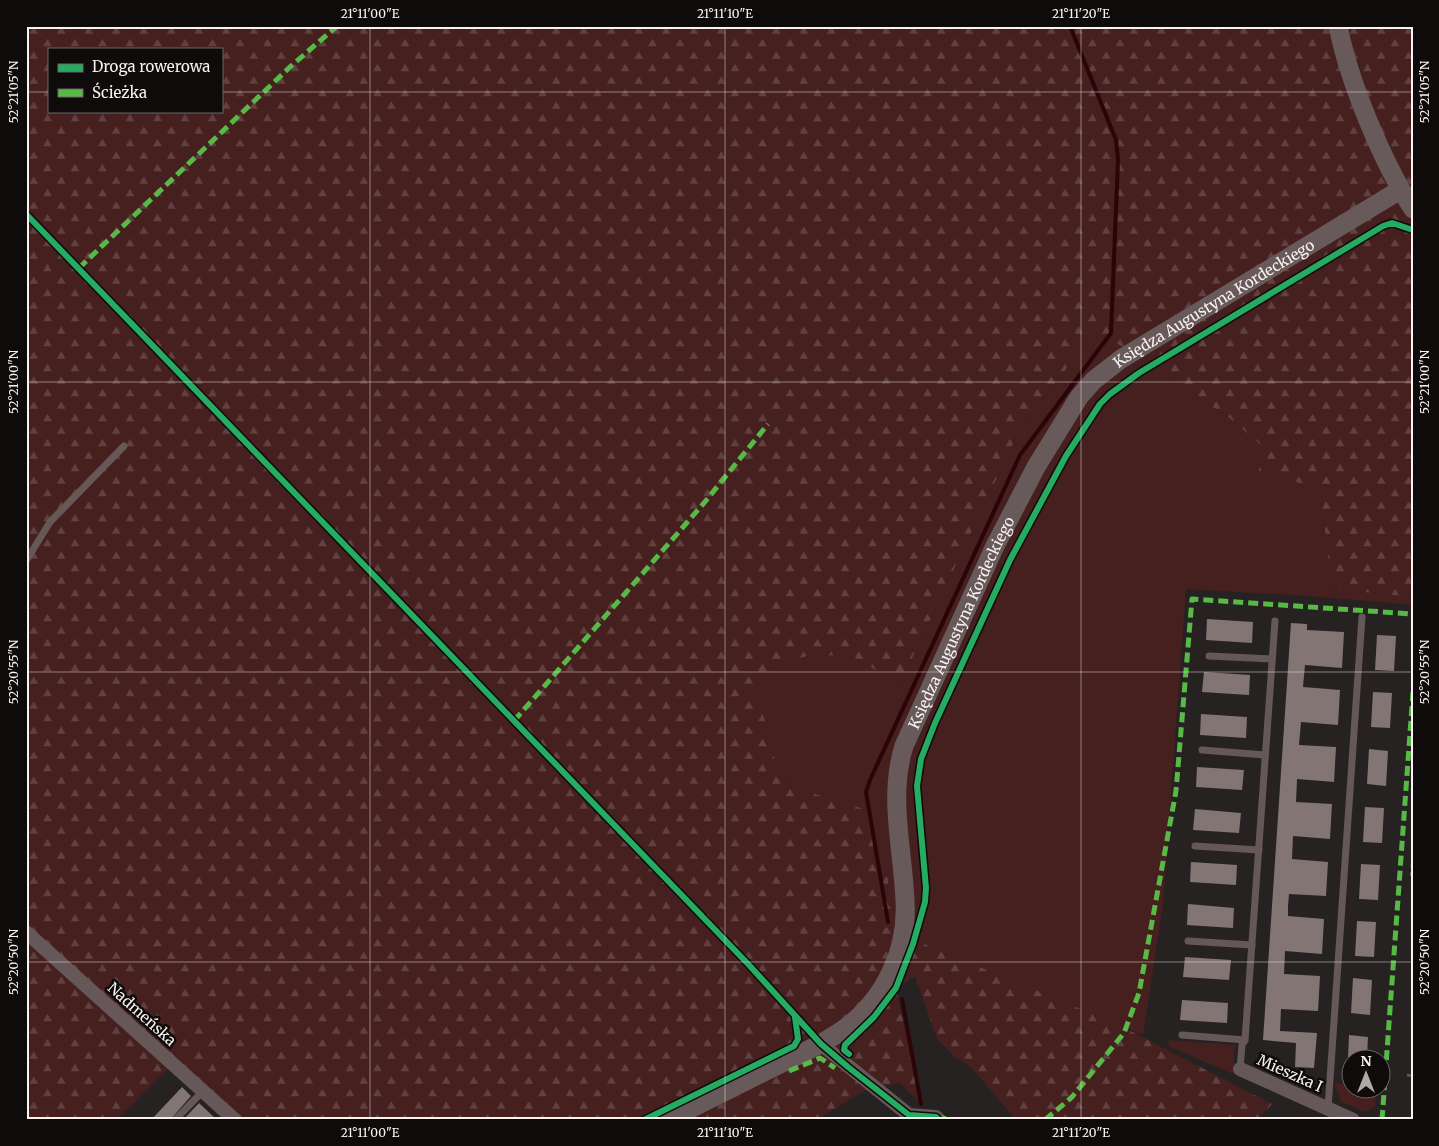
<svg xmlns="http://www.w3.org/2000/svg" width="1439" height="1146" font-family="Merriweather,serif">
<style>
.green{fill:#461f1f}
.forest{fill:url(#forest-firs);fill-rule:evenodd}
.lines{fill:none;stroke-linecap:round;stroke-linejoin:round}
.stream{stroke:#2b0408;stroke-width:4}
.building{fill:#827574}
.path{stroke:#625959;stroke-width:2.5;stroke-dasharray:4 4;stroke-linecap:butt}
.lane{stroke:#665858;stroke-width:7}
.street{stroke:#665858;stroke-width:14}
.secondary{stroke:#685a5a;stroke-width:19}
.quiet{stroke:#58b947;stroke-width:5;stroke-dasharray:10 5;stroke-linecap:butt}
.cycleway-casing{stroke:#0f0b0b;stroke-width:9}
.cycleway{stroke:#26ab63;stroke-width:6}
.ticks{fill:none;stroke:#f8f2f1;stroke-width:1;stroke-opacity:0.45}
.labels{text-anchor:middle;dominant-baseline:central;stroke-width:5;stroke-linejoin:round;paint-order:stroke}
.street-label{font-size:15px;fill:#f8f2f1;stroke:#0f0b0b}
.neatline{fill:none;stroke:#f8f2f1;stroke-width:2}
.ticks-label{font-size:12px;text-anchor:middle;fill:#f8f2f1}
</style>
<defs>
<pattern id="forest-firs" width="22" height="20" patternUnits="userSpaceOnUse" patternTransform="scale(1.25)"><rect width="22" height="20" fill="#461f1f"/><path d="M5 1l3.5 6h-7zM16 11l3.5 6h-7z" fill="#614040"/></pattern>
</defs>
<rect width="100%" height="100%" fill="#272222"/>
<g class="green">
<polygon points="1088,339 1110,339 1231,419 1261,445 1260,471 1320,489 1332,589 1413,597 1413,605 1308,596 1186,589 1163,905 1143,1035 912,940 897,924 888,888 888,875 867,811 792,787 775,760 758,694 768,668 807,656 850,655 900,684 1016,437"/>
<polygon points="1169,1040 1235,1045 1233,1074 1168,1046"/>
<polygon points="1334,1083 1351,1084 1352,1088 1376,1089 1375,1107 1365,1112 1341,1102"/>
</g>
<path class="forest" d="M26 26H1413V597L1332 589 1320 489 1259 471 1261 445 1231 419 1110 339H1088L1016 437 900 684 850 655 807 656 768 668 758 694 775 760 792 787 867 810 888 875V888L897 924 912 939 1115 1023 1272 1104 1257 1120H1016L972 1068 955 1057 937 1039 915 976 896 988 921 1104 900 1083 864 1091 816 1120H235L173 1064 117 1120H26ZM49 49H221V111H49Z"/>
<g class="lines">
<g class="stream">
<polyline points="888,922 866,792 870,780 1020,455 1111,333 1118,159 1116,140 1070,26"/>
<polyline points="902,999 921,1104"/>
</g>
</g>
<g class="building">
<polygon points="1207,619 1253,622 1252,643 1206,640"/>
<polygon points="1291,623 1307,624 1307,630 1344,632 1342,668 1305,665 1303,687 1340,690 1338,725 1301,722 1299,745 1336,747 1334,782 1297,779 1296,802 1332,804 1330,839 1293,836 1292,859 1328,862 1326,896 1289,894 1288,906 1288,916 1324,919 1322,954 1285,951 1284,974 1320,976 1318,1011 1281,1009 1280,1031 1317,1033 1314,1068 1295,1067 1296,1043 1263,1040"/>
<polygon points="1377,635 1396,636 1394,671 1375,670"/>
<polygon points="1204,672 1250,675 1249,695 1202,692"/>
<polygon points="1373,692 1392,693 1390,728 1371,727"/>
<polygon points="1201,714 1247,717 1246,738 1200,735"/>
<polygon points="1369,749 1388,751 1386,786 1367,784"/>
<polygon points="1197,767 1244,770 1242,790 1196,787"/>
<polygon points="1365,807 1384,808 1382,843 1363,842"/>
<polygon points="1195,809 1241,813 1239,833 1193,830"/>
<polygon points="1191,862 1237,865 1236,885 1190,882"/>
<polygon points="1361,864 1380,865 1378,900 1359,899"/>
<polygon points="1188,904 1234,908 1233,928 1187,925"/>
<polygon points="1357,921 1376,922 1374,957 1355,956"/>
<polygon points="1185,957 1231,960 1229,980 1183,977"/>
<polygon points="1353,978 1372,980 1370,1015 1351,1013"/>
<polygon points="1182,1000 1228,1003 1227,1023 1180,1020"/>
<polygon points="1349,1035 1368,1037 1367,1058 1348,1058"/>
<polygon points="182,1087 191,1096 170,1120 151,1120"/>
<polygon points="199,1103 217,1120 183,1120"/>
</g>
<g class="lines">
<g class="path">
<polyline points="1411,876 1413,853"/>
<polyline points="1411,1023 1413,1024"/>
<polyline points="1407,1075 1413,1076"/>
</g>
<g class="lane">
<polyline points="26,561 50,522 124,446"/>
<polyline points="1209,656 1272,659"/>
<polyline points="1202,750 1265,755"/>
<polyline points="1195,846 1259,850"/>
<polyline points="1188,941 1252,945"/>
<polyline points="1182,1035 1245,1040"/>
<polyline points="1240,1069 1242,1045 1245,1040 1275,621"/>
<polyline points="1328,1108 1362,617"/>
<polyline points="175,1120 203,1091"/>
</g>
<g class="street">
<polyline points="26,932 235,1120"/>
<polyline points="821,1044 909,1115 936,1117 939,1120"/>
<polyline points="1240,1069 1353,1120"/>
</g>
<g class="secondary">
<path d="M1338 26C1349 81 1382 162 1413 209"/>
<path id="s1" d="M668 1120C702 1103 736 1086 770 1069 795 1056 821 1046 844 1029 884 1000 908 951 905 901 903 849 888 797 904 746L995 546 1036 467 1079 397 1094 380 1121 359 1400 190"/>
</g>
<g class="quiet">
<polyline points="79,268 290,67 337,26"/>
<polyline points="514,721 704,503 768,424"/>
<polyline points="789,1071 820,1058 835,1068"/>
<polyline points="936,1117 954,1120"/>
<polyline points="1045,1120 1072,1097 1124,1033 1139,993 1176,791 1192,599 1413,614"/>
<polyline points="1382,1120 1413,692"/>
</g>
<defs>
<g id="cycleway">
<polyline points="26,214 749,965 821,1044 848,1067 909,1115 936,1117 939,1120"/>
<polyline points="849,1054 844,1050 845,1045 874,1017 896,988 913,944 925,902 926,888 917,786 921,759 935,723 1010,560 1066,456 1100,404 1110,394 1139,373 1383,226 1392,223 1413,230"/>
<polyline points="644,1120 794,1046 798,1039 795,1017"/>
</g>
</defs>
<use href="#cycleway" class="cycleway-casing"/>
<use href="#cycleway" class="cycleway"/>
</g>
<path class="ticks" d="M370 26V1120M725 26V1120M1081 26V1120M26 92H49M221 92H1413M26 382H1413M26 672H1413M26 962H1413"/>
<g class="labels">
<g class="street-label">
<text stroke="none"><textPath href="#s1" startOffset="1058">Księdza Augustyna Kordeckiego</textPath></text>
<text stroke="none"><textPath href="#s1" startOffset="638">Księdza Augustyna Kordeckiego</textPath></text>
<text transform="translate(142 1014) rotate(42)">Nadmeńska</text>
<text transform="translate(1290 1073) rotate(24)">Mieszka I</text>
</g>
</g>
<rect width="1439" height="1146" fill="none" stroke="#0f0b0b" stroke-width="55"/>
<rect x="48" y="48" width="175" height="65" fill="#0f0b0b" stroke="#6c6767"/>
<rect x="58" y="64" width="25" height="8" fill="#26ab63" stroke="#6c6767"/>
<text x="92" y="72" font-size="15" fill="#f8f2f1">Droga rowerowa</text>
<rect x="58" y="89" width="25" height="8" fill="#58b947" stroke="#6c6767"/>
<text x="92" y="98" font-size="15" fill="#f8f2f1">Ścieżka</text>
<g transform="translate(1366 1074)"><circle r="24" fill="#0f0b0b" stroke="#6c6767"/>
<path d="M0-4L9 19L0 12L-9 19Z" fill="#afa9a9"/>
<text y="-8" font-size="14" font-weight="bold" text-anchor="middle" fill="#f8f2f1">N</text>
</g>
<rect x="28" y="28" width="1384" height="1090" class="neatline"/>
<g class="ticks-label">
<text x="370" y="18">21°11'00"E</text>
<text x="725" y="18">21°11'10"E</text>
<text x="1081" y="18">21°11'20"E</text>
<text transform="translate(14 92) rotate(-90)" y="4">52°21'05"N</text>
<text transform="translate(1425 92) rotate(-90)" y="4">52°21'05"N</text>
<text transform="translate(14 382) rotate(-90)" y="4">52°21'00"N</text>
<text transform="translate(1425 382) rotate(-90)" y="4">52°21'00"N</text>
<text transform="translate(14 672) rotate(-90)" y="4">52°20'55"N</text>
<text transform="translate(1425 672) rotate(-90)" y="4">52°20'55"N</text>
<text transform="translate(14 962) rotate(-90)" y="4">52°20'50"N</text>
<text transform="translate(1425 962) rotate(-90)" y="4">52°20'50"N</text>
<text x="370" y="1137">21°11'00"E</text>
<text x="725" y="1137">21°11'10"E</text>
<text x="1081" y="1137">21°11'20"E</text>
</g>
</svg>
